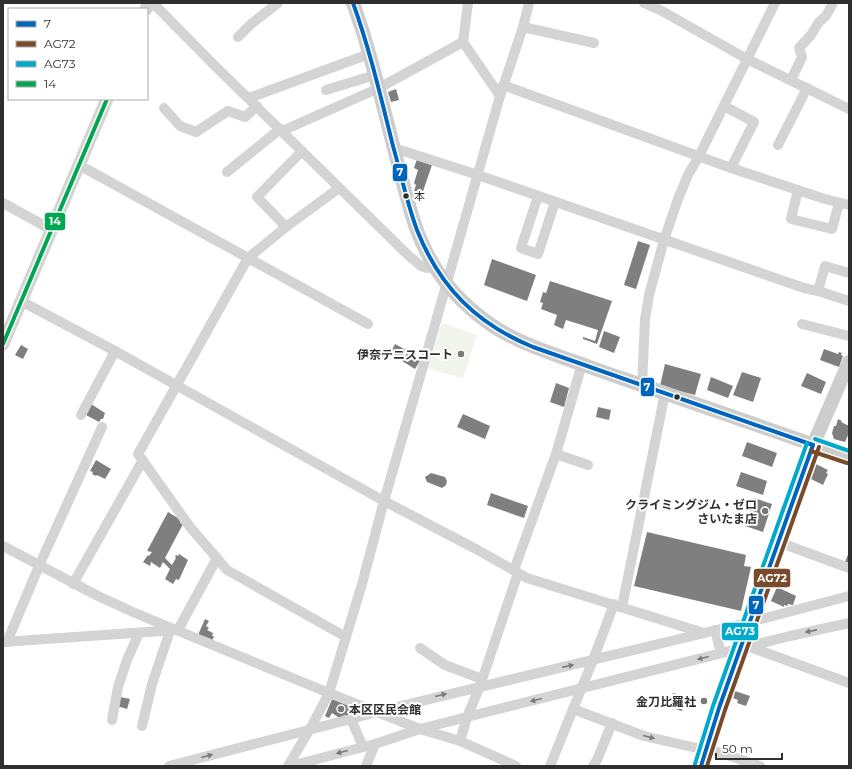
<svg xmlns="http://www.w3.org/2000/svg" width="852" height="769" font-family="Montserrat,'Noto Sans JP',sans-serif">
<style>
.green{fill:#f2f5ec}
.building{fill:#7f7f7f}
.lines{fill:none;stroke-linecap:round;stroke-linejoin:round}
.minor{stroke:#d4d4d4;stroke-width:10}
.tertiary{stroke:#d4d4d4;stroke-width:13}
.secondary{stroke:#cdcdcd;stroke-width:14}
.bus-1-casing{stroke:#fff;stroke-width:7}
.bus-2-casing{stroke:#fff;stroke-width:7}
.bus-3-casing{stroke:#fff;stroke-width:7}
.bus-4-casing{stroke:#fff;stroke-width:7}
.bus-1{stroke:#0065bd;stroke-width:4}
.bus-2{stroke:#7a4b2a;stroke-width:4}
.bus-3{stroke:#00a9ce;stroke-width:4}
.bus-4{stroke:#00a651;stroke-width:4}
.oneway{fill:#797979}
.bus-dot{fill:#2f2f2f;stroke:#fff;stroke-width:1.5}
.poi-dot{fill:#787878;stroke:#fff;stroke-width:1.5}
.labels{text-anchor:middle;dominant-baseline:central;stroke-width:4;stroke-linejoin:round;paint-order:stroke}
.bus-label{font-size:11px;fill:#2f2f2f;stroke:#fff;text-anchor:start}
.poi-label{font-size:12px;font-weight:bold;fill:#2f2f2f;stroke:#fff;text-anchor:end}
.line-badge{stroke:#fff;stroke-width:1.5}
.badge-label{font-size:11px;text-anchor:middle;font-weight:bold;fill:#fff}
</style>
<rect width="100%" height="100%" fill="#fff"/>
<polygon class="green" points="442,323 477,335 463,379 428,368"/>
<g class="building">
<polygon points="396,89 399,100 391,102 388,92"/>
<polygon points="417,159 432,165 420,200 415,198 414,191 416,185 414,183 418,170 414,168"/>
<polygon points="638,241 650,245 636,289 624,285"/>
<polygon points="492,259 536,275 527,301 484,285"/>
<polygon points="550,281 612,301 597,344 583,339 583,337 595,341 598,330 566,320 563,329 554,325 557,315 541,309 543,303 540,302 543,292 546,293"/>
<polygon points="604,331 620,337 614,353 599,347"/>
<polygon points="395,344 406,350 401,360 390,354"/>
<polygon points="21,345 28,349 23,359 15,355"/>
<polygon points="824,349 838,354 839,352 842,353 841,355 843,356 839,367 820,360"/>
<polygon points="408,352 421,359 415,369 402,361"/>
<polygon points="665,364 701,374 695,395 660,386"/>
<polygon points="742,372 761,378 753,402 733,395"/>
<polygon points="807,373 826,382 821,394 801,386"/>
<polygon points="711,377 733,386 728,398 707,390"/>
<polygon points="556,383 569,388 564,407 550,402"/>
<polygon points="91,404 105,413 103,419 101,419 99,422 86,415"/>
<polygon points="598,407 611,410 609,420 596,417"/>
<polygon points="463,414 490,426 485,439 457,427"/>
<polygon points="838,419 842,421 841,422 849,426 849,433 845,442 834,439 832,433 834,426 836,426"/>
<polygon points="747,442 777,453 772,467 742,456"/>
<polygon points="96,460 111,469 105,479 97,475 96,476 92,474 93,472 90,471"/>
<polygon points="814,463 828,470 826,473 828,474 823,485 807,477"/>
<polygon points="741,472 767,481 763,495 736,486"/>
<polygon points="431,473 445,477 447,481 446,485 442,488 427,482 425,477"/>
<polygon points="491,493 528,506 524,518 487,505"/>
<polygon points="754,498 772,504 763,532 745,526"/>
<polygon points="168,512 181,520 180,523 183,524 165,558 172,565 176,558 175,557 176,555 178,556 179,554 188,560 179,580 176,579 173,584 165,579 170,569 163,562 160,568 151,562 150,566 143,562 148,555 149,556 152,552 147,551"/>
<polygon points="647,532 746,555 744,566 751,567 741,611 634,586"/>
<polygon points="849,552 849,563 845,562"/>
<polygon points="777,587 796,596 793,605 788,604 787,606 784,605 784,607 771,601"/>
<polygon points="205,619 209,621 206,626 209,628 207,630 213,633 212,636 214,636 212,641 198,635"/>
<polygon points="735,691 750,696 746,706 737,703 738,700 733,698 734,696 731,695 732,692 734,693"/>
<polygon points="673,693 683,696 681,702 682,702 681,706 683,707 682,711 669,707"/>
<polygon points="120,697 130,699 127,709 117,706"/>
<polygon points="333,697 357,708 355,715 351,713 349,717 348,717 344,715 341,719 332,713 329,718 325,716"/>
<polygon points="702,698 707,700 706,704 701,703"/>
</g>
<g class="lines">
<g class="minor">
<polyline points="153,3 213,64 409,256 421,266 427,268 434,266"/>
<polyline points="644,3 662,11 747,59 849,109"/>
<polyline points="523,27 594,43"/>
<polyline points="238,37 251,24 278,3"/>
<polyline points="463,42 468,3"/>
<polyline points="791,80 802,57 799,48 811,35 819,22 826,16 833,3"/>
<polyline points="503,85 731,168 825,199 849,205"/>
<polyline points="326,90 375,75"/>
<polyline points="249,98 369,54"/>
<polyline points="724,106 754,122 731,168"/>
<polyline points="164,108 180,126 196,132 228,111 245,117 257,106"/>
<polyline points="282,131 379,88 463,42 500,96"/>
<polyline points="778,145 807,88"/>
<polyline points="394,148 478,175 804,288 818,291 849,301"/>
<polyline points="79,165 248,258 368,324"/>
<polyline points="227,172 280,129"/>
<polyline points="339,188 286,227 248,258 138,454 190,527 227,570 346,637"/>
<polyline points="798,190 791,219 832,229 839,203"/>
<polyline points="538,196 521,248 538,254 555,202"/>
<polyline points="3,203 52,230"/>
<polyline points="286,227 257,197 302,151"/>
<polyline points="818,291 825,266 849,273"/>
<polyline points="21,301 115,351 384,501 476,549 527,578 704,633"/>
<polyline points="802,324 849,336"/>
<polyline points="642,385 645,319 649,295 664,240 678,199 688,175 699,156 775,3"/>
<polyline points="81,415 115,351"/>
<polyline points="556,454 588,465"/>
<polyline points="778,542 849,568"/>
<polyline points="3,546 98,596 135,613 329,693 420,729 460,741 516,766"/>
<polyline points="514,570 556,454 582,364"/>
<polyline points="73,584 143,460"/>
<polyline points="622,607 665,393"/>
<polyline points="178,630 217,558"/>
<polyline points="715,630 721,653"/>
<polyline points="3,642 176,630"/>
<polyline points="7,642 39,566 102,427"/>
<polyline points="747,646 849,683"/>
<polyline points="420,648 445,665 482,679"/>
<polyline points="573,709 644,736 701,749 706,748 760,766"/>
<polyline points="351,719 363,747"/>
<polyline points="112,720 118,687 127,660 139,633"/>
<polyline points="142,726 152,684 170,631"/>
<polyline points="460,741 467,717 480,686 518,573"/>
<polyline points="169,766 351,719 376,712 750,622 849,596"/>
<polyline points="288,766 310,729 329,693 362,584 384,501 426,356 500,96 523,27 529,3"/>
<polyline points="290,766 375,744 420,729 467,717 790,636 849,623"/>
<polyline points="366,766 375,744"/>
<polyline points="550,766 593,660 614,604"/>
<polyline points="593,766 597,760 612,723"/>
</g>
<g class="tertiary">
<polyline points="146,9 149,3"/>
<polyline points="3,344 107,99"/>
</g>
<g class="secondary">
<path d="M353 3C360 22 366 41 371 60 382 99 391 139 402 179 408 202 414 227 425 249 439 279 463 305 490 324 511 339 537 348 561 357 582 364 603 372 624 379 699 405 774 431 849 457"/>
<polyline points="701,766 719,708 778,542 813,445 849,362"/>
</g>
<defs>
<g id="bus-1">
<path d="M353 3C370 50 381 98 393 146 401 174 407 203 417 230 440 288 477 324 533 347L813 445"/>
<polyline points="701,766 719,708 813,445"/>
</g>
<g id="bus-2">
<polyline points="811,451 847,463"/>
<polyline points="707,766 725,710 819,447"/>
</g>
<g id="bus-3">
<polyline points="815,439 849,451"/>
<polyline points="695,764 713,706 807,443"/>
</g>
<polyline id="bus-4" points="3,344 107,99"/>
</defs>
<use href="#bus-1" class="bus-1-casing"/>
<use href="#bus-2" class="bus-2-casing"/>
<use href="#bus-3" class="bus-3-casing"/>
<use href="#bus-4" class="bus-4-casing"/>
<use href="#bus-1" class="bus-1"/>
<use href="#bus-2" class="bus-2"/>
<use href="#bus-3" class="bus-3"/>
<use href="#bus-4" class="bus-4"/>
</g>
<defs><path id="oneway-solid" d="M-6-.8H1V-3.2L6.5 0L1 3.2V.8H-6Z"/></defs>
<g class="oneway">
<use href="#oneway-solid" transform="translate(811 631) rotate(169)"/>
<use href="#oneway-solid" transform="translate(703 658) rotate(166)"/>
<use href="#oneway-solid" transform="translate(568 666) rotate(-13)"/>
<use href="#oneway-solid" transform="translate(441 695) rotate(-14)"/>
<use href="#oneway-solid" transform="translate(536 700) rotate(166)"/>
<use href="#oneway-solid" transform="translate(649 737) rotate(15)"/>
<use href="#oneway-solid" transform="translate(342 752) rotate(165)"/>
<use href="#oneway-solid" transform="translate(207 756) rotate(-15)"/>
</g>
<g class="bus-dot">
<circle cx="406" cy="196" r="3.5"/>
<circle cx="677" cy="397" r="3.5"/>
</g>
<g class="poi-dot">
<circle cx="461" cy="354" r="4"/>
<circle cx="765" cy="511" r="4"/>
<circle cx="704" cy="701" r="4"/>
<circle cx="341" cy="709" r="4"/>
</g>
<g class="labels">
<g class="bus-label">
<text x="414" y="196">本</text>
</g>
<g class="poi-label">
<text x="453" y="354">伊奈テニスコート</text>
<text x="757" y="504">クライミングジム・ゼロ<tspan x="757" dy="14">さいたま店</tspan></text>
<text x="696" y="701">金刀比羅社</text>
<text x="349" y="709" text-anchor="start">本区区民会館</text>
</g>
</g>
<g class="line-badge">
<rect x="392" y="163" width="16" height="19" rx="4" fill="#0065bd"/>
<rect x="44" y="212" width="22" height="19" rx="4" fill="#00a651"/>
<rect x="640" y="377" width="15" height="20" rx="4" fill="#0065bd"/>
<rect x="753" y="568" width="38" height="20" rx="4" fill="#7a4b2a"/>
<rect x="748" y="595" width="16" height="20" rx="4" fill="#0065bd"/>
<rect x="721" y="622" width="38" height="19" rx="4" fill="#00a9ce"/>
</g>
<g class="badge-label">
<text x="400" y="176">7</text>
<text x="55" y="225">14</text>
<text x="647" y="391">7</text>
<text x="772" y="582">AG72</text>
<text x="756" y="609">7</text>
<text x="740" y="635">AG73</text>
</g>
<rect width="852" height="769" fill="none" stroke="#2f2f2f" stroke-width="8"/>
<rect x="8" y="8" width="140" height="92" fill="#ffffff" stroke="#acacac"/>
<rect x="16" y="21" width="20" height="6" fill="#0065bd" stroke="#acacac"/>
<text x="44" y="28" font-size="12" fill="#2f2f2f">7</text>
<rect x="16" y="41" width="20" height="6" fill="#7a4b2a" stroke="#acacac"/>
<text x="44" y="48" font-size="12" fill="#2f2f2f">AG72</text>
<rect x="16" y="61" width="20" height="6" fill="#00a9ce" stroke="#acacac"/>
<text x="44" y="68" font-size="12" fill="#2f2f2f">AG73</text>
<rect x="16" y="81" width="20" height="6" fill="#00a651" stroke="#acacac"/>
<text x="44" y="88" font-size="12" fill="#2f2f2f">14</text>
<path d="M716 753v6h66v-6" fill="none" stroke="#2f2f2f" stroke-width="2"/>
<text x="722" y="753" font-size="12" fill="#2f2f2f" stroke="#ffffff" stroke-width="3" paint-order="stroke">50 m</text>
</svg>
